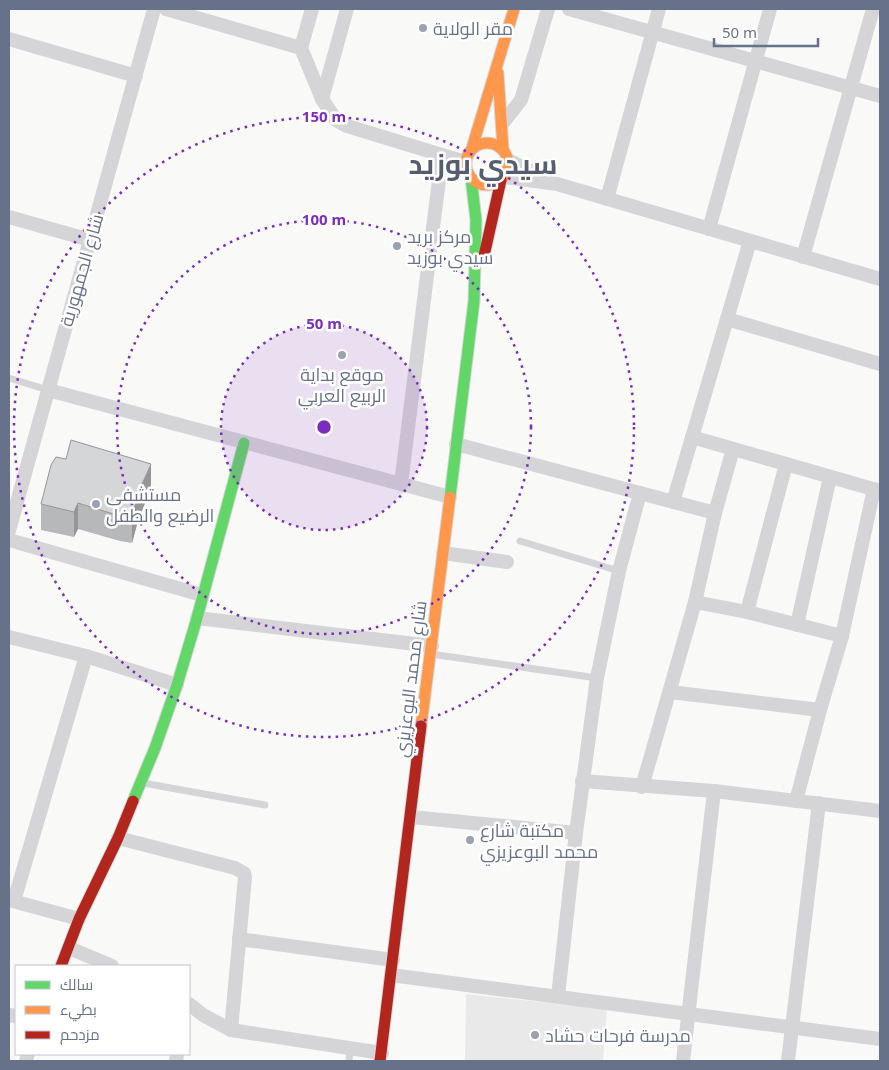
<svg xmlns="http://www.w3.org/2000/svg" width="889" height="1070" font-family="'Noto Sans',Cairo,sans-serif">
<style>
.built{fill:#e9e9ea}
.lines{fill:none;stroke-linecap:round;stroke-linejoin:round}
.fast-casing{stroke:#d5d7d8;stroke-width:13}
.slow-casing{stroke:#d5d7d8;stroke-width:13}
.jam-casing{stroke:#d5d7d8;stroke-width:13}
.lane{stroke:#d5d5d7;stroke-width:7}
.street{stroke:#d5d5d7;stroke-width:14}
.fast{stroke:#63d668;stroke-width:11}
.slow{stroke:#ff974d;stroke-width:11}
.jam{stroke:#b3261e;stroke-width:11}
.wall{fill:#b7b8ba}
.shaded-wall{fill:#959697}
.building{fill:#d5d6d8;stroke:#959697}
.ring{fill:none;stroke:#7b2cbf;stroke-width:2.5;stroke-dasharray:2.5 5}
.poi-dot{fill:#9aa1b0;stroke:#fff;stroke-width:2}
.labels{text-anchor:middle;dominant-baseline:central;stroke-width:5;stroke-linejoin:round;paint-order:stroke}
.poi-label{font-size:18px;fill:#67718a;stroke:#fff;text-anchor:start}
.street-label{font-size:18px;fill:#67718a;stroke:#fff}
.town-label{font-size:28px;font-weight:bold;fill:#565d6e;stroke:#fff}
.centre{fill:#7b2cbf;stroke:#fff;stroke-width:2.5}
.ring-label{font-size:15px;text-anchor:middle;font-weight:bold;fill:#7b2cbf;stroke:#fff;stroke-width:5;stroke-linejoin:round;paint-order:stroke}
</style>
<rect width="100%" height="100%" fill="#f9f9f8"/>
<polygon class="built" points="466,994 607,1009 603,1061 465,1061"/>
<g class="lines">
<defs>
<g id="fast">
<polyline points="450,497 474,301 476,220 471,178"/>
<polyline points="133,801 155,748 177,685 197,618 244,443"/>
</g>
<g id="slow">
<polyline points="498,73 503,149"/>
<circle cx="487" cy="164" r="21"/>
<polyline points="472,148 514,9"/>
<polyline points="421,726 450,497"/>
</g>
<g id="jam">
<polyline points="484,256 501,180"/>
<polyline points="61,966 79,919 118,838 133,801"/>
<polyline points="380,1061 421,726"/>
</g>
</defs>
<use href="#fast" class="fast-casing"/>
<use href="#slow" class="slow-casing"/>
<use href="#jam" class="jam-casing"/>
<g class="lane">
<polyline points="9,378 48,390"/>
<polyline points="520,541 619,571"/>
<polyline points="431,654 597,678"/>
<polyline points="143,783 265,805"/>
<polyline points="349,1061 350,1049"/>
</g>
<g class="street">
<polyline points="166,9 301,48 322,99 336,120 347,126 465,162"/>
<polyline points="569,9 880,96"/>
<polyline points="9,39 136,76"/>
<polyline points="301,48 312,9"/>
<polyline points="322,99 347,9"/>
<polyline points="502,124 521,100 548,9"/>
<polyline points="508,160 545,178"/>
<polyline points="504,177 557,184 880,279"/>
<polyline points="607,199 659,9"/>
<polyline points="9,217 90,240"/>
<polyline points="709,229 770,9"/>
<polyline points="803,257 873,9"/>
<polyline points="727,319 880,364"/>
<polyline points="48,390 450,497"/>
<polyline points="692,437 880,491"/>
<polyline points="456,444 715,513"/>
<polyline points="401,484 442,156"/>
<polyline points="673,502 750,241"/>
<polyline points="9,531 154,9"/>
<polyline points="9,540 202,595"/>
<polyline points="443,553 507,562"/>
<polyline points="695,602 747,612 842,636"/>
<polyline points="747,612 786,464"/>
<polyline points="197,618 432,646"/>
<polyline points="797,625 830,477"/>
<polyline points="9,637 86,656 177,685"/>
<polyline points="670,692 820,710"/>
<polyline points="582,781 714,791 880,811"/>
<polyline points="642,787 695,602 715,513 733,449"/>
<polyline points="796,801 820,710 842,636 874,489"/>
<polyline points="411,817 576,833"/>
<polyline points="118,838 235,868 244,873 245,877 231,1030"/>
<polyline points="9,900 79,919"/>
<polyline points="14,901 86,656"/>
<polyline points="239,939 393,960"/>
<polyline points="69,948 112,966"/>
<polyline points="391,975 880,1039"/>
<polyline points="558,996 576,833 597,678 619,571 640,493"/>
<polyline points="189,1004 203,1015 231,1030 382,1053"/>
<polyline points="9,1015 16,1016"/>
<polyline points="26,1061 28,1054"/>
<polyline points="176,1061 177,1054"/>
<polyline points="683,1061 714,791"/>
<polyline points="788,1061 819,803"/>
</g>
<use href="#fast" class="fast"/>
<use href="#slow" class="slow"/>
<use href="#jam" class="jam"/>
</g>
<polygon class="wall" points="151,490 139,517 132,543 120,541 78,529 74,537 41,530 41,504"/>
<g class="shaded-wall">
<polygon points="151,464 151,490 139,517 132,543 132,517 139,491"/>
<polygon points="78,503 78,529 74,537 74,512"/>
</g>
<polygon class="building" points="71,440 151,464 139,491 132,517 120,516 78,503 74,512 41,504 51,465 56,457 66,459"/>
<circle cx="324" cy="427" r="103" fill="#7b2cbf" fill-opacity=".12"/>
<g class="ring">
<circle cx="324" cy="427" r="103"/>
<circle cx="324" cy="427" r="207"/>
<circle cx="324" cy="427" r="310"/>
</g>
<g class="poi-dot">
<circle cx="423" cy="28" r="5"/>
<circle cx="397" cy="246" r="5"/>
<circle cx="342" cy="355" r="5"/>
<circle cx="96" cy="504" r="5"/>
<circle cx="470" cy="840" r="5"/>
<circle cx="535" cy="1035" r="5"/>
</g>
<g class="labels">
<g class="poi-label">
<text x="433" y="28">مقر الولاية</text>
<text x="407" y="236">مركز بريد<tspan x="407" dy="21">سيدي بوزيد</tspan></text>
<text x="342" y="374" text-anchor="middle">موقع بداية<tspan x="342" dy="21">الربيع العربي</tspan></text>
<text x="106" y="494">مستشفى<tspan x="106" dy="21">الرضيع والطفل</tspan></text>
<text x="480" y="830">مكتبة شارع<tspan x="480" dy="21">محمد البوعزيزي</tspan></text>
<text x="545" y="1035">مدرسة فرحات حشاد</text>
</g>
<g class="street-label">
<text transform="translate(81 270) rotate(-74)">شارع الجمهورية</text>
<text transform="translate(410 679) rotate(-83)">شارع محمد البوعزيزي</text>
</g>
<g class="town-label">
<text x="483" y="163">سيدي بوزيد</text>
</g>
</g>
<circle cx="324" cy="427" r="8" class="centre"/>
<g class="ring-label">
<text x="324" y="122">150 m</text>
<text x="324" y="225">100 m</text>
<text x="324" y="329">50 m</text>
</g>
<rect width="889" height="1070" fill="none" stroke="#67718a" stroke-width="20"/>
<rect x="15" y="965" width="175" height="90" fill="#ffffff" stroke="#c2c6d0"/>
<rect x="25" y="981" width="25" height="8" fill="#63d668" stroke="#c2c6d0"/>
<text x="60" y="990" font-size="15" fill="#67718a">سالك</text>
<rect x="25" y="1006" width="25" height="8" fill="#ff974d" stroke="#c2c6d0"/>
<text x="60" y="1015" font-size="15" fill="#67718a">بطيء</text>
<rect x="25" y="1031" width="25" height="8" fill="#b3261e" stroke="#c2c6d0"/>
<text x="60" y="1040" font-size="15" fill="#67718a">مزدحم</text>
<path d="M714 38v8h104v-8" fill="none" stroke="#67718a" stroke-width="2.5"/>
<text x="722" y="38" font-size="15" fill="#67718a" stroke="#ffffff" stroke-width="4" paint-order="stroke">50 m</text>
</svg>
